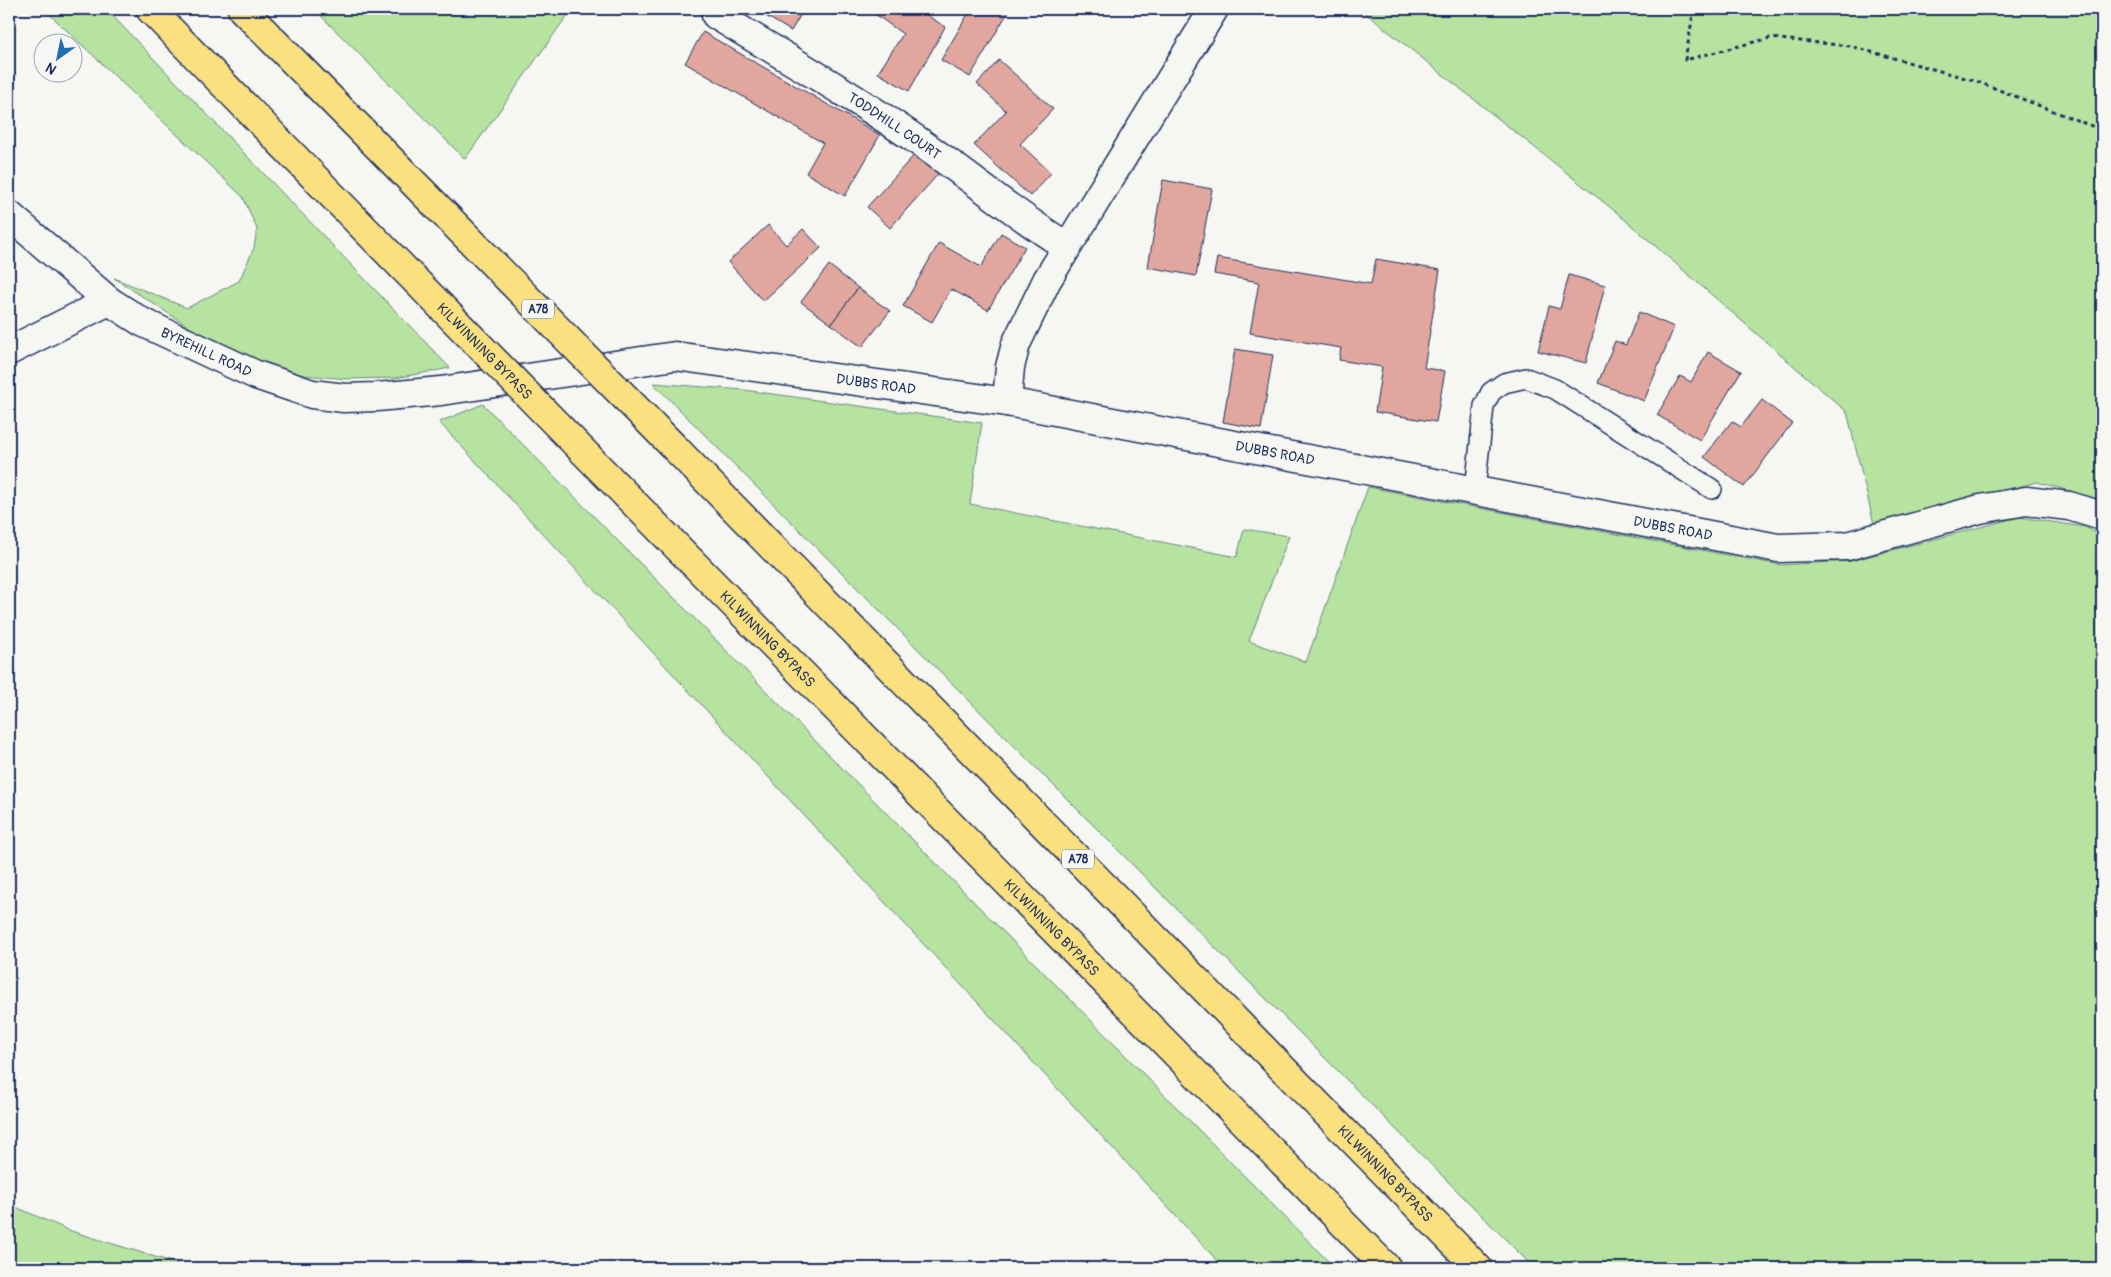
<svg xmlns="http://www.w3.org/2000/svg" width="2111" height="1277" font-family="Pangolin,sans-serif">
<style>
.green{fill:#b6e3a0;stroke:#68897f}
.building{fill:#e1a79f;stroke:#1b2f5e}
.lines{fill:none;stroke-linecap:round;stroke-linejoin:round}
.service-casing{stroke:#1b2f5e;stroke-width:22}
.minor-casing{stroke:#1b2f5e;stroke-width:31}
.trunk-casing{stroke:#1b2f5e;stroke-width:31}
.path{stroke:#1b2f5e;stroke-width:3;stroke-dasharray:4 4;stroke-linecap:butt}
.service{stroke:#f6f6f2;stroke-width:19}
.minor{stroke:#f6f6f2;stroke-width:28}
.trunk{stroke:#fbe080;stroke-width:28}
.trunk-bridge-casing{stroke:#1b2f5e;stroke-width:31;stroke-linecap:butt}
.trunk-bridge{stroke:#fbe080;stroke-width:28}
.labels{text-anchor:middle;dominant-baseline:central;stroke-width:5;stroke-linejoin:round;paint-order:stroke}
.shield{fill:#f6f6f2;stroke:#5d6b8a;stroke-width:1}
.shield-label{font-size:12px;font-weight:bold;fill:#1b2f5e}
.street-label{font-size:14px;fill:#1b2f5e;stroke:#f6f6f2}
</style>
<rect width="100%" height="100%" fill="#f6f6f2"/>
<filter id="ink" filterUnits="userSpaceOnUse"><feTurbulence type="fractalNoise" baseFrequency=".02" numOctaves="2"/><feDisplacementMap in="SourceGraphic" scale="10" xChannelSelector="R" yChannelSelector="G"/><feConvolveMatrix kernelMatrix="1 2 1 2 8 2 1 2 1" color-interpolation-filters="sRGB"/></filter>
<g filter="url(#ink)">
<g class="green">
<polygon points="44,9 106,9 450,368 396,378 347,379 283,373 203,336 114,278 187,308 239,281 254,248 257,229 243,197"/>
<polygon points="314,9 572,9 465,159"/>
<polygon points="1360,9 2102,9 2102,500 2037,482 1874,524 1847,412 1616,212"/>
<polygon points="653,383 744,390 982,423 970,504 1237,557 1244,529 1289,536 1249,641 1306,662 1368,487 1780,565 1851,561 2019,517 2085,527 2102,536 2102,1268 1534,1268"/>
<polygon points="483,404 1335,1268 1224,1268 439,422"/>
<polygon points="9,1204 68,1230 191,1268 9,1268"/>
</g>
<g class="building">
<polygon points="754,9 804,9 791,31"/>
<polygon points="868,9 918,9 945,27 909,91 878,73 903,34"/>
<polygon points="971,9 1002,9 1008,12 970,77 941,60"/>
<polygon points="703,32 880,135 845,196 806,173 823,143 685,63"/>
<polygon points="999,60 1053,109 1020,144 1051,173 1030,196 974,145 1006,111 977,84"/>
<polygon points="917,152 939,173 890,228 867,207"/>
<polygon points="1163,180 1212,189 1196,276 1148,267"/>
<polygon points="768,225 786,245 803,229 821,248 763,301 728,262"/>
<polygon points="1001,233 1025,247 988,310 951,289 932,322 903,306 939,243 981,267"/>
<polygon points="1217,258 1371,284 1376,259 1440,270 1424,368 1445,371 1436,422 1375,412 1382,367 1339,360 1341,348 1250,333 1259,282 1214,274"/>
<polygon points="829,265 858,288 831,324 801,302"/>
<polygon points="1569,275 1605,285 1586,363 1538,351 1549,306 1560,309"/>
<polygon points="858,288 890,311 862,347 831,324"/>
<polygon points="1639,312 1674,327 1644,401 1598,383 1615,341 1626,345"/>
<polygon points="1235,349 1273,355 1261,429 1223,422"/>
<polygon points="1708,352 1741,371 1700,440 1657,415 1680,376 1691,382"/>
<polygon points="1762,400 1792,423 1744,487 1704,457 1732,421 1741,427"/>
</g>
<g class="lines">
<defs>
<polyline id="service" points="1475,490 1484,406 1491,392 1504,383 1526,378 1555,389 1712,489"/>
<g id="minor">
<path id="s1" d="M716 15C785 57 855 97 921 143 970 177 1016 215 1066 246"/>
<path id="s2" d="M9 215 109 301 142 322 256 375 312 394 344 398 377 397 441 391 675 356 1007 402 1778 548 1847 546 1980 509 2026 501 2069 506 2102 516"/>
<polyline points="9,351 109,301"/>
<polyline points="1007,402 1010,367 1016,344 1047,280 1214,9"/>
</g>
<g id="trunk">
<polyline points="150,9 360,224"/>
<polyline points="242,9 399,168"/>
<path id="s3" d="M678 451 1478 1268"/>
<path id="s4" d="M628 497 1387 1268"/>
</g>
</defs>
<use href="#service" class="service-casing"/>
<use href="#minor" class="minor-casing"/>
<use href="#trunk" class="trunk-casing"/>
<polyline class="path" points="1694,9 1685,60 1770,38 1850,46 1976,81 2102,130"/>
<use href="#service" class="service"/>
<use href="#minor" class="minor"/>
<use href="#trunk" class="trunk"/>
<defs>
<g id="trunk-bridge">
<polyline points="399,168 678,451"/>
<path id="s5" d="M360 224 628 497"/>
</g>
</defs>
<use href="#trunk-bridge" class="trunk-bridge-casing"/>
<use href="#trunk-bridge" class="trunk-bridge"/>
</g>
</g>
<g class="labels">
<g class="shield">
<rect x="522" y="299.5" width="32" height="19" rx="4"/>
<rect x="1062" y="849.5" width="32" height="19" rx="4"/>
</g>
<g class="shield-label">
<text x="538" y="309">A78</text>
<text x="1078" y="859">A78</text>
</g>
<g class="street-label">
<text stroke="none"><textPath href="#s1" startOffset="210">TODDHILL COURT</textPath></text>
<text stroke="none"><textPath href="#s5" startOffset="178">KILWINNING BYPASS</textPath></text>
<text stroke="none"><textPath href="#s2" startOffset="242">BYREHILL ROAD</textPath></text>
<text stroke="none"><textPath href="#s2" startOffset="925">DUBBS ROAD</textPath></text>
<text stroke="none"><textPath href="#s2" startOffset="1330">DUBBS ROAD</textPath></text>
<text stroke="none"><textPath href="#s2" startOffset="1735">DUBBS ROAD</textPath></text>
<text stroke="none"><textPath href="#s4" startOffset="199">KILWINNING BYPASS</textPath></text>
<text stroke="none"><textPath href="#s4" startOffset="604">KILWINNING BYPASS</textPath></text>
<text stroke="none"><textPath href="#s3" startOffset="1011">KILWINNING BYPASS</textPath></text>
</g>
</g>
<rect width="2111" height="1277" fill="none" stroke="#f6f6f2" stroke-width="30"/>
<rect x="15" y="15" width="2081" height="1247" fill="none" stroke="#1b2f5e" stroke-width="2" filter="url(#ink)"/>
<g transform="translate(58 58) rotate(213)"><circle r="24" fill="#f6f6f2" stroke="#9ea6b7"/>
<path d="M0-4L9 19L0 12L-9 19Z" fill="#1f6fb2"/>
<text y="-8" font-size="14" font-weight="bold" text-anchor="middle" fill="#1b2f5e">N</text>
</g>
</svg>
